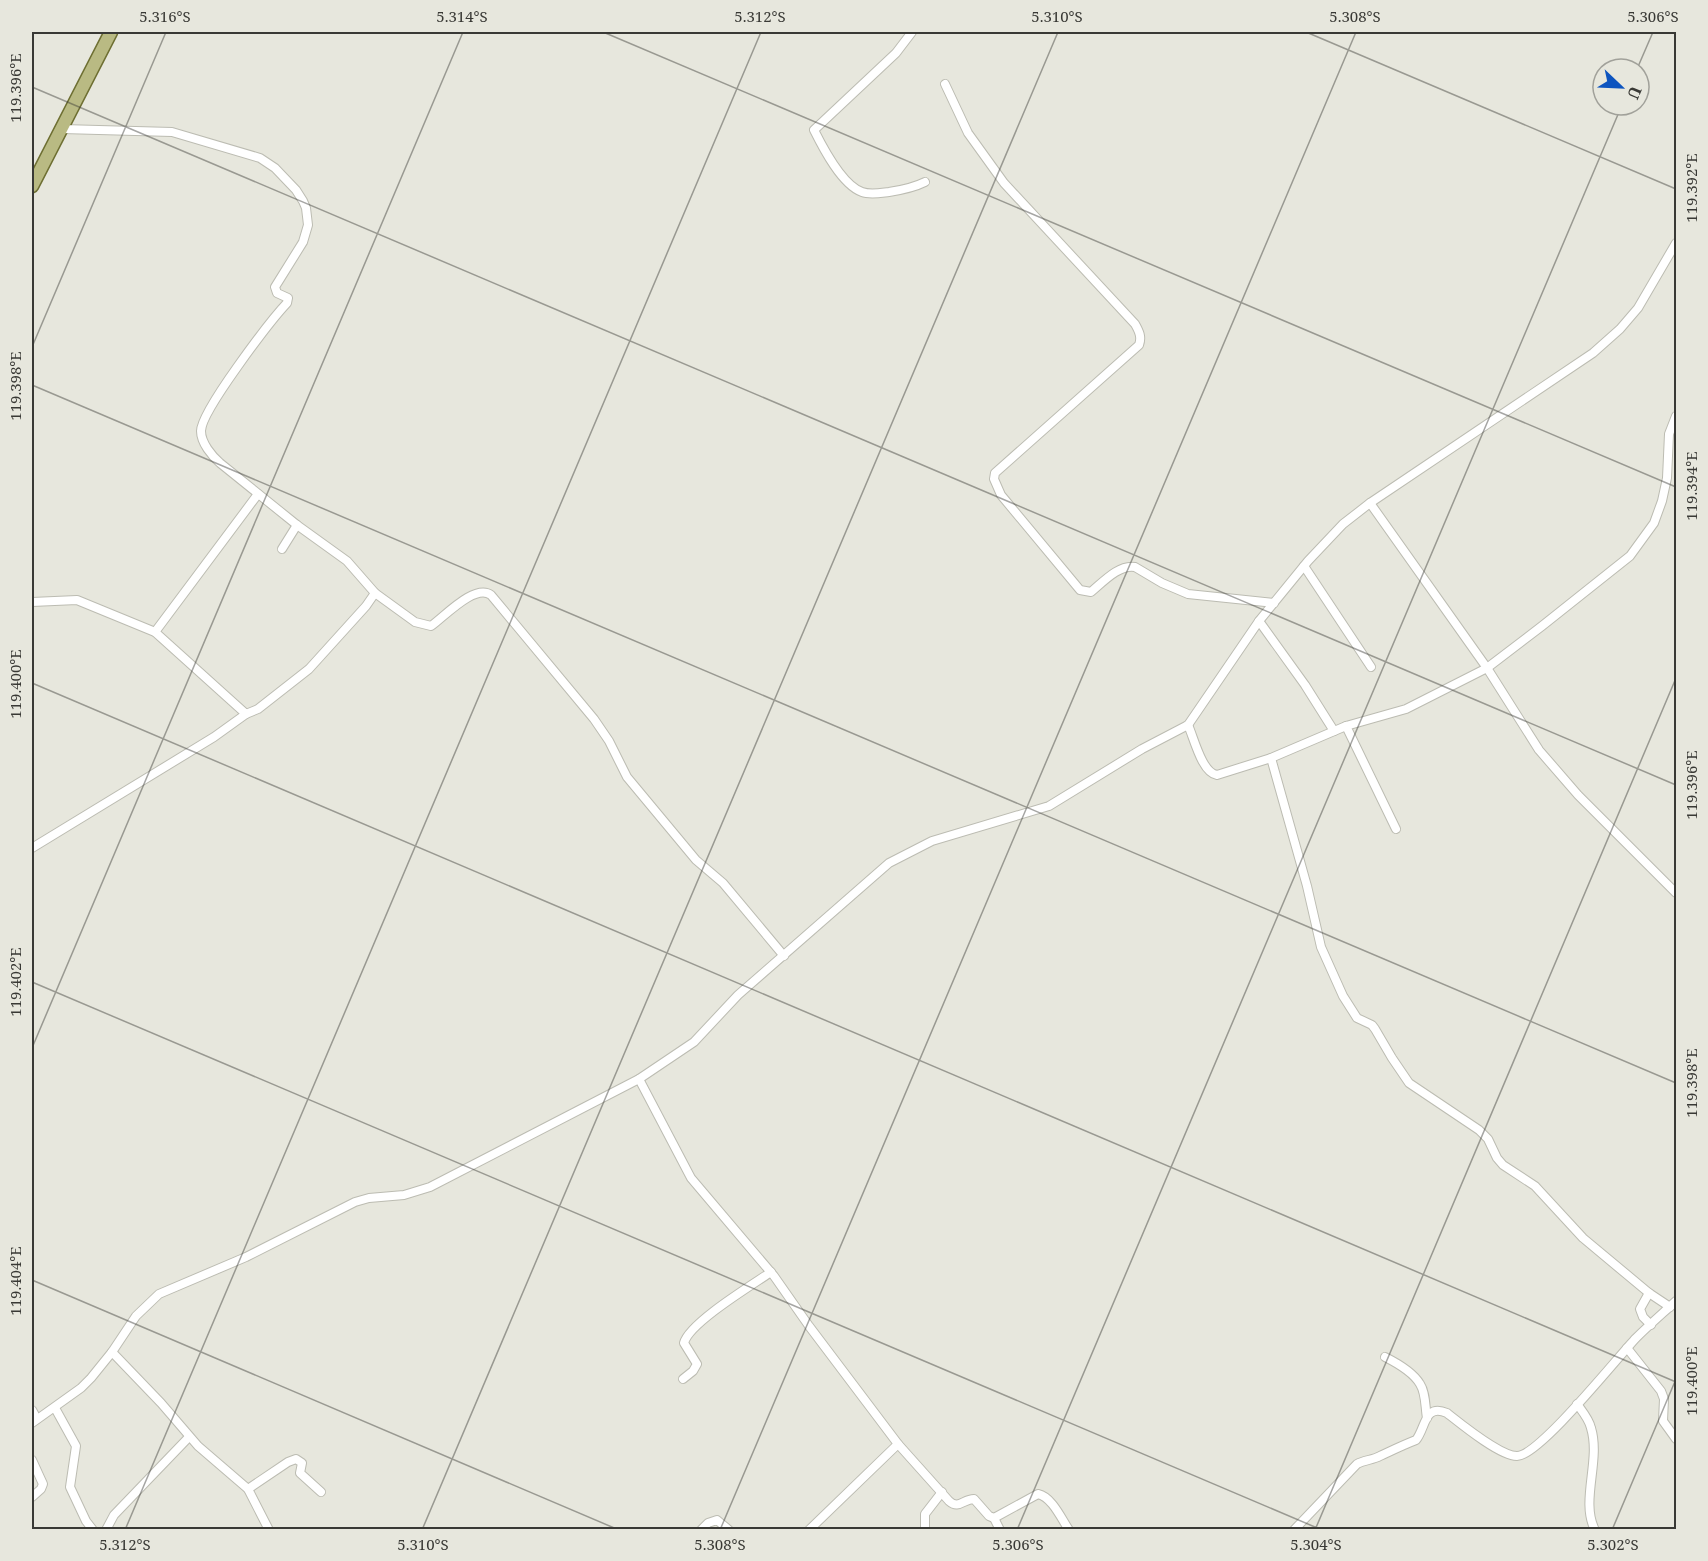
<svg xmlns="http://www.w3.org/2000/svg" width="1708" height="1561" font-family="'Noto Serif',serif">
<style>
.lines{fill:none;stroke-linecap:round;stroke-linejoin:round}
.street-casing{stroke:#bcbcb2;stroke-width:10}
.primary-casing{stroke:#6e6f32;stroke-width:15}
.street{stroke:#fff;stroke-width:8}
.primary{stroke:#b9ba83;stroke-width:12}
.ticks{fill:none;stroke:#393935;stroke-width:1.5;stroke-opacity:0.45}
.neatline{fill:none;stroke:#393935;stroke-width:2}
.ticks-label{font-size:15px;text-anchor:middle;fill:#393935}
</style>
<rect width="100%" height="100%" fill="#e7e7dd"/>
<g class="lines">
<defs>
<g id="street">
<path d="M912 32 896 53 814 130C823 148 842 185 862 192 870 195 880 193 889 192 902 190 913 188 925 182"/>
<path d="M945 84 968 133 1004 183 1135 324C1139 331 1142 337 1139 345L995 473 994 479 1001 495 1080 590 1091 592C1102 583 1119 564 1135 567L1162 583 1188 594 1274 603"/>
<polyline points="1370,503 1487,668 1539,750 1578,795 1676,893"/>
<polyline points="282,549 297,525"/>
<polyline points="1304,566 1371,667"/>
<path d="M375 593 415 622 431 626C444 617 475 583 491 595L594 719 609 741 627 777 696 860 723 883 784 956"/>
<path d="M32 602 77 600 155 632 246 714 258 709 309 669 366 606 375 593 347 561 297 525 220 463C212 456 201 443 201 431 201 411 271 320 287 303L288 298 277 293 275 287 303 242 308 225 306 208 303 201 296 190 275 168 260 158 172 132 62 129"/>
<polyline points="1259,621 1305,685 1334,731"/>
<polyline points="155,632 258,494"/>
<path d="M1188 725C1194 738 1202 773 1217 775L1271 758 1346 726 1406 709 1487 668 1542 626 1630 556 1654 523 1662 501 1667 478 1669 434 1676 416"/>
<polyline points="1346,726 1396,829"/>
<polyline points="1271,758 1307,886 1321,947 1343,996 1357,1018 1372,1025 1375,1029 1392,1058 1409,1083 1479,1130 1488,1139 1497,1158 1503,1165 1535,1186 1583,1238 1649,1293 1670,1307"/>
<polyline points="32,848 214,737 246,714"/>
<polyline points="639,1079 691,1178 774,1276 809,1326 898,1444 809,1530"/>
<polyline points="1649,1293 1640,1309 1643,1317 1651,1325"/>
<polyline points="1627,1348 1661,1391 1664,1399 1663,1421 1676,1439"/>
<polyline points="112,1352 161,1403 198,1446 248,1489 269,1530"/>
<path d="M1385 1357C1397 1363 1413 1372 1420 1384 1426 1393 1425 1407 1427 1418"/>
<path d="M683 1379 693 1371 697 1364 684 1343C689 1323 752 1285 771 1272"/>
<path d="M1577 1404C1582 1411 1589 1419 1591 1428 1601 1461 1580 1501 1595 1530"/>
<polyline points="55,1408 76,1446 70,1487 86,1521 93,1530"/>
<polyline points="32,1410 37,1419"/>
<polyline points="32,1423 81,1388 91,1378 112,1352 136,1316 159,1294 246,1257 355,1202 369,1198 404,1195 430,1187 639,1079 694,1042 738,995 889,863 932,841 1049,806 1142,749 1188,725 1259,621 1308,561 1343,524 1370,503 1593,353 1620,329 1638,308 1676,243"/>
<path d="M898 1444 949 1501C959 1510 963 1499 974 1499L989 1516 994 1518 1038 1494C1052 1497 1061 1518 1069 1530"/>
<polyline points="32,1460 43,1484 41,1489 32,1497"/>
<polyline points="248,1489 288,1462 296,1459 302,1463 300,1473 321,1492"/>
<polyline points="994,1518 1000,1530"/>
<polyline points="106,1530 114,1515 189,1437"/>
<polyline points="701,1530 708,1523 717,1520 729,1530"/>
<polyline points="925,1530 925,1514 942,1492"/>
<path d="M1294 1530 1357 1464C1364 1460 1373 1460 1380 1456 1393 1450 1403 1445 1416 1440 1426 1428 1424 1403 1447 1413 1461 1424 1500 1456 1517 1456 1539 1456 1617 1358 1636 1338 1649 1325 1663 1313 1676 1301"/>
</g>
<polyline id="primary" points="32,186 111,32"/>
</defs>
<use href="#street" class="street-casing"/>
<use href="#primary" class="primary-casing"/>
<use href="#street" class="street"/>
<use href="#primary" class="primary"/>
</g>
<path class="ticks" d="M603 32 1676 487M1306 32 1676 189M1637 69 1653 32M32 87 1676 785M32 347 166 32M32 385 1676 1083M32 683 1676 1382M32 982 1322 1530M32 1048 463 32M32 1280 619 1530M125 1530 761 32M422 1530 1058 32M720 1530 1356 32M1017 1530 1622 105M1315 1530 1676 678M1612 1530 1676 1379"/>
<rect width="1708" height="1561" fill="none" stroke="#e7e7dd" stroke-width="66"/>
<g transform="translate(1621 87) rotate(113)"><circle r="28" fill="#e7e7dd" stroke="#a1a19a" stroke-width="1.5"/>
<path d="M0-4.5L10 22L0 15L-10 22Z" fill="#0d54bf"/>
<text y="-9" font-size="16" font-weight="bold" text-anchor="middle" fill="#393935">U</text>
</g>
<rect x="33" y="33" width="1642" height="1495" class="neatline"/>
<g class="ticks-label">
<text x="165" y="22">5.316°S</text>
<text x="462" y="22">5.314°S</text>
<text x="760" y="22">5.312°S</text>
<text x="1057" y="22">5.310°S</text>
<text x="1355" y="22">5.308°S</text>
<text x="1653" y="22">5.306°S</text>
<text transform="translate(16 88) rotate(-90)" y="5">119.396°E</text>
<text transform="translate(1692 188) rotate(-90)" y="5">119.392°E</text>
<text transform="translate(16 386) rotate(-90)" y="5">119.398°E</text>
<text transform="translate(1692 486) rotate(-90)" y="5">119.394°E</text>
<text transform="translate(16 684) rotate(-90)" y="5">119.400°E</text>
<text transform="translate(1692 785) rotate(-90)" y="5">119.396°E</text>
<text transform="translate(16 982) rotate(-90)" y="5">119.402°E</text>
<text transform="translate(1692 1083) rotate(-90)" y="5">119.398°E</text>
<text transform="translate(16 1281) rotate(-90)" y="5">119.404°E</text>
<text transform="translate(1692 1381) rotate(-90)" y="5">119.400°E</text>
<text x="125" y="1550">5.312°S</text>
<text x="423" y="1550">5.310°S</text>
<text x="720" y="1550">5.308°S</text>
<text x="1018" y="1550">5.306°S</text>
<text x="1316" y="1550">5.304°S</text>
<text x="1613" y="1550">5.302°S</text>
</g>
</svg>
